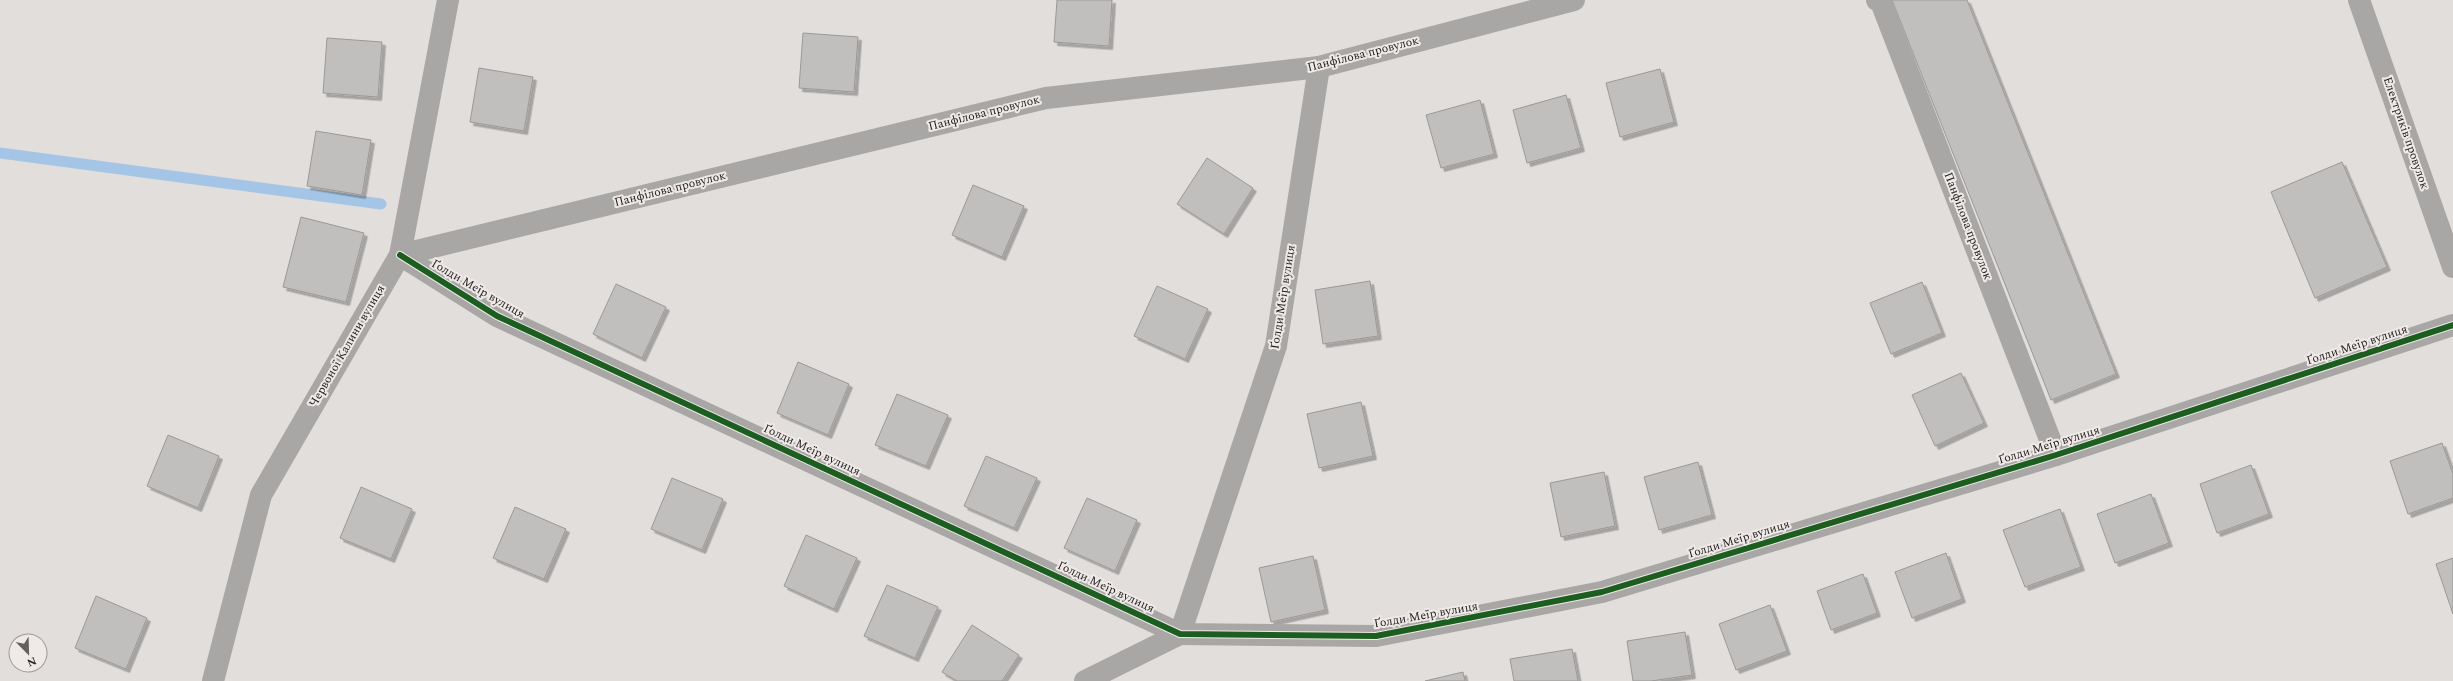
<svg xmlns="http://www.w3.org/2000/svg" width="2453" height="681" font-family="Spectral,serif">
<style>
.lines{fill:none;stroke-linecap:round;stroke-linejoin:round}
.stream{stroke:#a5c5e7;stroke-width:11}
.building{fill:#c1bebe;stroke:#9b9898;filter:url(#shadow)}
.minor{stroke:#a9a7a6;stroke-width:22}
.cycleway-casing{stroke:#efeae8;stroke-width:8}
.cycleway{stroke:#1b5e20;stroke-width:6}
.labels{text-anchor:middle;dominant-baseline:central;stroke-width:4;stroke-linejoin:round;paint-order:stroke}
.street-label{font-size:12px;fill:#1e1c1b;stroke:#efeae8}
</style>
<defs>
<filter id="shadow"><feDropShadow dx="3.5" dy="3.5" stdDeviation="0" flood-color="#0004"/></filter>
</defs>
<rect width="100%" height="100%" fill="#e1dedc"/>
<g class="lines">
<polyline class="stream" points="0,153 381,204"/>
</g>
<g class="building">
<polygon points="1057,0 1112,0 1109,46 1054,42"/>
<polygon points="1892,0 1967,0 2116,374 2051,400"/>
<polygon points="803,33 858,37 854,92 799,88"/>
<polygon points="327,38 382,42 378,97 323,93"/>
<polygon points="479,68 533,77 524,131 470,122"/>
<polygon points="1660,69 1674,122 1620,137 1606,83"/>
<polygon points="1566,95 1581,148 1527,163 1513,110"/>
<polygon points="1480,100 1494,154 1441,168 1426,115"/>
<polygon points="316,131 371,140 362,195 307,186"/>
<polygon points="1207,158 1253,188 1224,234 1177,204"/>
<polygon points="2342,162 2387,267 2315,298 2271,192"/>
<polygon points="973,185 1024,206 1002,257 952,235"/>
<polygon points="301,217 364,233 346,302 283,287"/>
<polygon points="1370,281 1378,336 1323,344 1315,290"/>
<polygon points="1922,282 1942,333 1891,354 1870,303"/>
<polygon points="616,284 666,307 642,358 593,334"/>
<polygon points="1157,286 1208,309 1185,359 1134,336"/>
<polygon points="798,362 849,384 828,435 777,413"/>
<polygon points="1961,373 1984,423 1935,446 1912,395"/>
<polygon points="897,394 948,415 926,466 875,445"/>
<polygon points="1361,402 1373,456 1319,468 1307,414"/>
<polygon points="168,435 219,456 198,508 147,486"/>
<polygon points="2442,443 2453,474 2453,498 2408,514 2390,461"/>
<polygon points="986,456 1037,478 1014,528 964,506"/>
<polygon points="1698,462 1712,515 1659,530 1644,477"/>
<polygon points="2251,465 2269,514 2217,533 2200,484"/>
<polygon points="1604,472 1615,526 1561,537 1550,483"/>
<polygon points="672,478 723,499 702,550 651,529"/>
<polygon points="361,487 412,509 391,559 340,538"/>
<polygon points="2151,494 2169,543 2115,563 2097,514"/>
<polygon points="1087,498 1137,520 1115,571 1064,548"/>
<polygon points="515,507 566,529 544,579 493,558"/>
<polygon points="2060,509 2081,567 2025,587 2003,530"/>
<polygon points="806,535 857,558 834,609 784,586"/>
<polygon points="1946,553 1962,599 1912,618 1895,572"/>
<polygon points="1313,556 1325,610 1271,622 1259,568"/>
<polygon points="2453,558 2453,614 2436,564"/>
<polygon points="1863,574 1877,613 1831,630 1817,591"/>
<polygon points="887,585 938,607 915,658 864,636"/>
<polygon points="96,596 147,618 126,669 75,648"/>
<polygon points="1770,605 1787,651 1736,670 1719,624"/>
<polygon points="972,625 1019,655 1002,681 957,681 942,672"/>
<polygon points="1685,632 1692,675 1651,681 1633,681 1627,641"/>
<polygon points="1572,649 1578,681 1514,681 1510,659"/>
<polygon points="1463,672 1465,681 1425,681"/>
</g>
<g class="lines">
<g class="minor">
<polyline points="1877,0 1881,2 2056,455"/>
<polyline points="2359,0 2453,267"/>
<polyline points="400,255 497,316 1180,634 1376,636 1602,592 2056,455 2453,325"/>
<polyline points="400,255 1046,98 1319,67 1574,0"/>
<polyline points="213,681 261,495 400,255 448,0"/>
<polyline points="1085,681 1180,634 1276,346 1319,67"/>
</g>
<defs>
<polyline id="cycleway" points="400,255 497,316 1180,634 1376,636 1602,592 2056,455 2453,325"/>
</defs>
<use href="#cycleway" class="cycleway-casing"/>
<use href="#cycleway" class="cycleway"/>
</g>
<g class="labels">
<g class="street-label">
<text transform="translate(1363 54) rotate(-14)">Панфілова провулок</text>
<text transform="translate(984 113) rotate(-14)">Панфілова провулок</text>
<text transform="translate(2406 133) rotate(71)">Електриків провулок</text>
<text transform="translate(670 189) rotate(-14)">Панфілова провулок</text>
<text transform="translate(1968 226) rotate(69)">Панфілова провулок</text>
<text transform="translate(478 289) rotate(30)">Ґолди Меїр вулиця</text>
<text transform="translate(1283 297) rotate(-81)">Ґолди Меїр вулиця</text>
<text transform="translate(2357 345) rotate(-18)">Ґолди Меїр вулиця</text>
<text transform="translate(347 346) rotate(-60)">Червоної Калини вулиця</text>
<text transform="translate(2049 445) rotate(-17)">Ґолди Меїр вулиця</text>
<text transform="translate(812 450) rotate(25)">Ґолди Меїр вулиця</text>
<text transform="translate(1739 539) rotate(-17)">Ґолди Меїр вулиця</text>
<text transform="translate(1106 587) rotate(25)">Ґолди Меїр вулиця</text>
<text transform="translate(1426 615) rotate(-10)">Ґолди Меїр вулиця</text>
</g>
</g>
<g transform="translate(28 653) rotate(157)"><circle r="19" fill="#efeae8" stroke="#9b9896"/>
<path d="M0-3L7 15L0 10L-7 15Z" fill="#62605f"/>
<text y="-6" font-size="11" font-weight="bold" text-anchor="middle" fill="#1e1c1b">N</text>
</g>
</svg>
